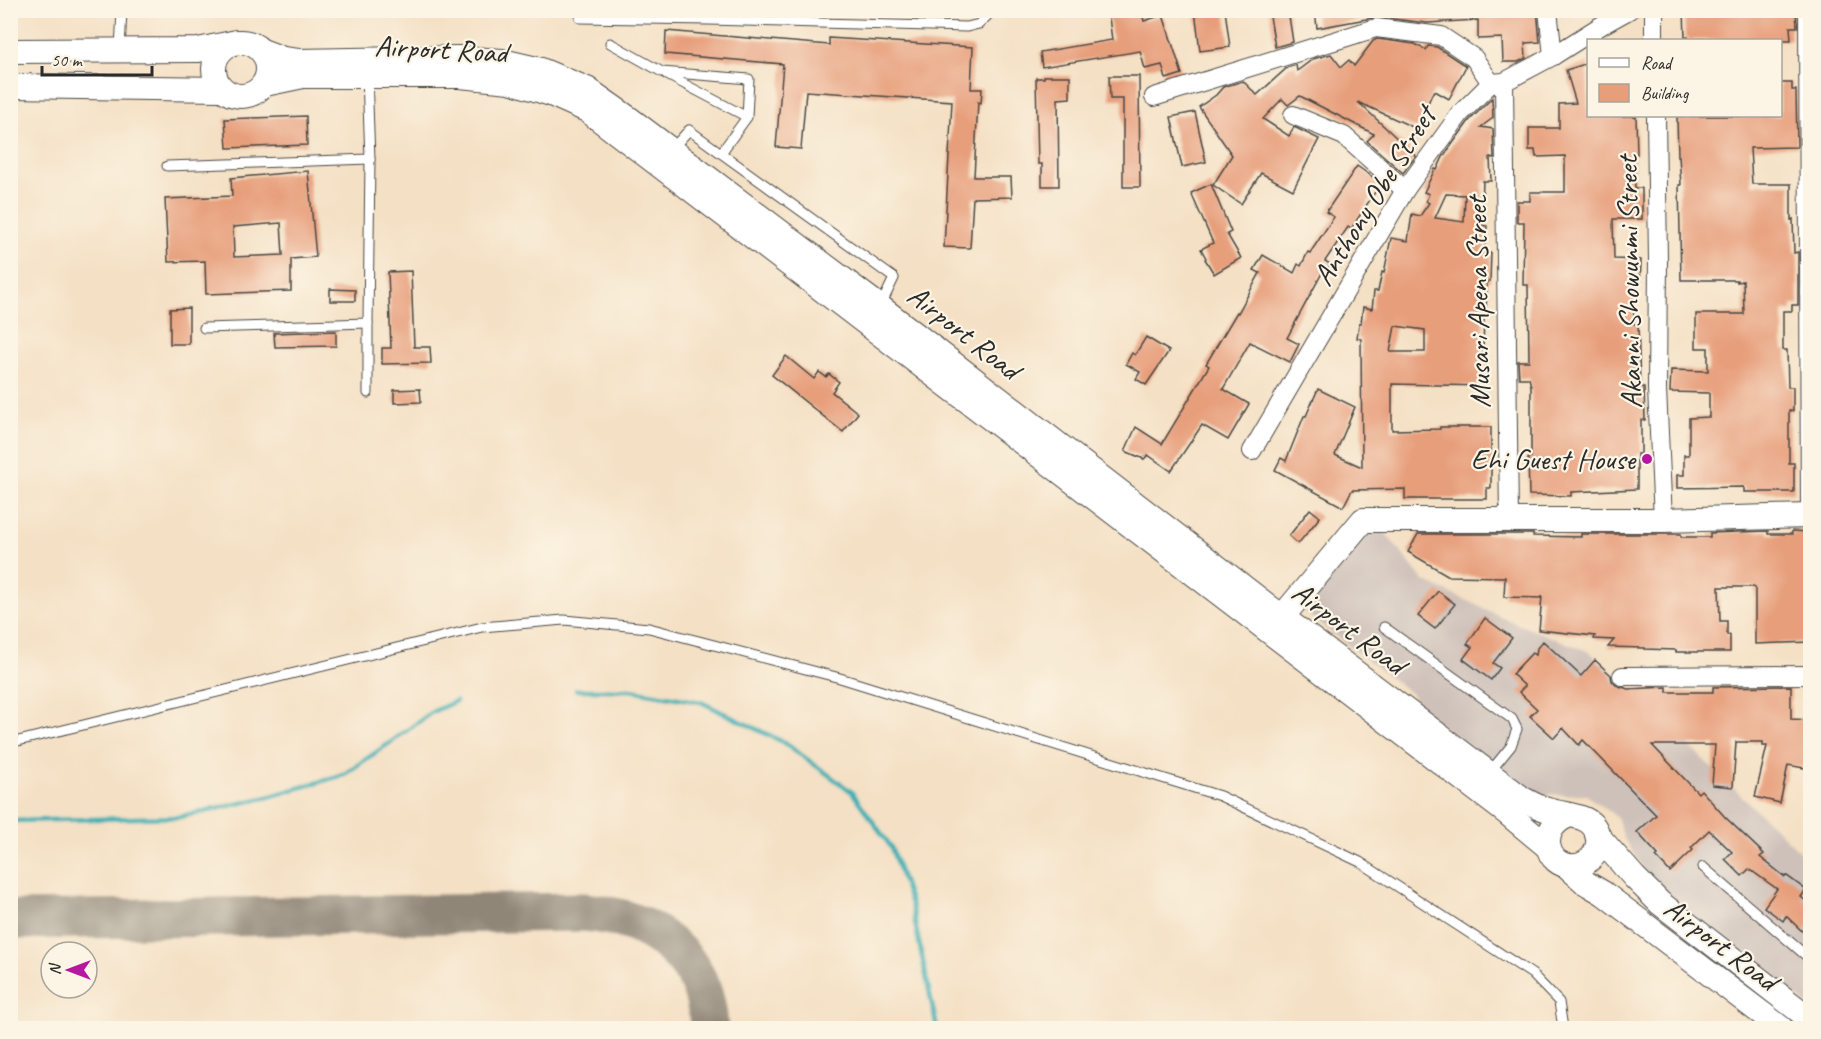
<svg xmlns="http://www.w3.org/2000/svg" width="1821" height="1039" font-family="Caveat,sans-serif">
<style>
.industrial{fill:#cec1ba}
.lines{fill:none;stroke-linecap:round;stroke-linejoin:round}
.stream{stroke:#3dafb5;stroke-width:4.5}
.taxiway{stroke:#908678;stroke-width:39}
.building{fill:#e79e7a;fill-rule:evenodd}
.lane-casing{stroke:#494642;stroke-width:11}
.street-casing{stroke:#494642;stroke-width:20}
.secondary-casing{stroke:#494642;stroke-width:26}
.lane{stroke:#fff;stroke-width:9}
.street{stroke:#fff;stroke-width:18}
.secondary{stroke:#fff;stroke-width:24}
.poi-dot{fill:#b5179e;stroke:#fcf5e5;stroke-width:2}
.labels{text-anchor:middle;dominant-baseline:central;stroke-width:4.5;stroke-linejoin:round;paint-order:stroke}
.street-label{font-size:30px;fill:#2b2b2b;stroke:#fcf5e5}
.poi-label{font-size:30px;fill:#2b2b2b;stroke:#fcf5e5;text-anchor:end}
</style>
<rect width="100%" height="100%" fill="#fcf5e5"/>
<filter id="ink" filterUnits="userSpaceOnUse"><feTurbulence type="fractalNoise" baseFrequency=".0167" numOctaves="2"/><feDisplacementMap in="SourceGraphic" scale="12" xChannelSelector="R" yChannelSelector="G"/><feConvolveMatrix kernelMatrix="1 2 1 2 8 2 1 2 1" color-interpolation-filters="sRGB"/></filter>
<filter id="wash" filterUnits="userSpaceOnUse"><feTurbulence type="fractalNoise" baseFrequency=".008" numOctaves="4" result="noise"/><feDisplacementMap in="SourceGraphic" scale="24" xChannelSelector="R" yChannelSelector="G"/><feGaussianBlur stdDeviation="1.35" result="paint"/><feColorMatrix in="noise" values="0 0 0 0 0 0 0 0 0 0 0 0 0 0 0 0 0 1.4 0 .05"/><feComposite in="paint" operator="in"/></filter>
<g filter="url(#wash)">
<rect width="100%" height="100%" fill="#f4e0c4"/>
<polygon class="industrial" points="1366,509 1424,581 1517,624 1590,652 1810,861 1810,1007 1655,887 1624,839 1617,817 1586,795 1533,794 1418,707 1412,694 1297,606"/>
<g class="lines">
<g class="stream">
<polyline points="576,690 631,690 701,702 785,743 852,792 891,847 911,904 937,1028"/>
<polyline points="10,821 179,817 268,797 343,775 391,742 432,712 456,701"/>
</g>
<path class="taxiway" d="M10 920 583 912C651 917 706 956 709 1028"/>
</g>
<g id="blocks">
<g class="building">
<polygon points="1108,10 1122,10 1123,16 1141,10 1144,21 1163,15 1182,74 1166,79 1162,65 1145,69 1140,51 1042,67 1040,52 1112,40"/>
<polygon points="1195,10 1225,10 1230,47 1200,51"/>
<polygon points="1269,10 1288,10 1293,42 1275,47"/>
<polygon points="1315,10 1537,10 1540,42 1525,43 1526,58 1518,62 1503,62 1502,38 1478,39 1478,20 1427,23 1377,17 1317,28"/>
<polygon points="1684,10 1796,10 1797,27 1790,27 1791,40 1688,40 1688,37 1685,38"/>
<polygon points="666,31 829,45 829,38 973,47 971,89 982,89 981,103 978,102 974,177 1011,177 1012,197 973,198 970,248 944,247 952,101 806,91 801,149 776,147 783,64 665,54"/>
<polygon points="1377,39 1415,44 1426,50 1428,46 1437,47 1466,66 1449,99 1435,91 1432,94 1417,129 1358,102 1416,156 1403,173 1367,141 1374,134 1300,96 1288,105 1282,99 1263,119 1289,136 1294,127 1319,139 1293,190 1261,173 1241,204 1213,185 1232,155 1199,107 1216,95 1223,87 1243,81 1257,95 1288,67 1296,65 1297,71 1313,59 1331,54 1341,67 1349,60 1354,66 1373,41"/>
<polygon points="1588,63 1588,116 1636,116 1637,154 1634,154 1635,188 1642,188 1642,219 1613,219 1614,259 1641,260 1640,285 1633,285 1634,324 1638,324 1640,387 1644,387 1645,420 1641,420 1641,454 1637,454 1637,489 1571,492 1571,496 1529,495 1528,457 1531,457 1531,386 1529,378 1519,378 1518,361 1529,361 1528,285 1523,285 1524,222 1517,222 1517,201 1530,201 1530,192 1565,192 1565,156 1536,157 1535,150 1529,150 1529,128 1559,128 1559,104 1576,103 1566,70"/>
<polygon points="1044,76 1070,76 1070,98 1058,99 1059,186 1042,186 1042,164 1038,164 1036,78 1044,78"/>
<polygon points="1109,76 1139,76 1140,187 1123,187 1123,99 1110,99"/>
<polygon points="1780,83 1792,83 1792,90 1796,90 1797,147 1750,148 1752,184 1791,184 1791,220 1793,219 1794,253 1798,252 1798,305 1792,305 1792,311 1783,311 1783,350 1787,350 1788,387 1793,387 1793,411 1789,411 1789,463 1794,463 1794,492 1744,492 1744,487 1677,488 1677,475 1684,475 1684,455 1689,455 1689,418 1709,417 1709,393 1670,392 1671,370 1708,371 1708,348 1696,348 1696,314 1744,314 1743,281 1737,282 1737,280 1681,280 1679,185 1681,185 1679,156 1678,156 1677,116 1780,116"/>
<path d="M1492 98 1493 118 1481 127 1493 129 1494 158 1490 157 1491 181H1483L1481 225 1487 226 1484 253H1491L1490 281H1487L1486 315H1484L1483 351H1486V386L1392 384V430L1440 429V427H1491V488H1487V499H1405V489L1352 490 1343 507 1275 470 1281 458 1286 461 1304 416H1306L1318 389 1355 407 1335 455 1362 467 1361 339 1357 338 1359 323H1361L1363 307 1372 309 1374 291H1378L1382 272 1384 273 1391 238 1408 241 1412 214 1420 216 1429 203 1426 201 1429 194 1424 192 1435 169 1437 170 1443 157 1469 121ZM1446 194 1465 195 1464 222 1435 218ZM1395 326 1425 330V352H1390Z"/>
<polygon points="1195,112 1206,162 1182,167 1171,117"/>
<polygon points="306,116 307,145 227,148 225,119"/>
<polygon points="1357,166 1381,183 1351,229 1348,227 1325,261 1330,264 1324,275 1322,273 1287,338 1299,344 1290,362 1250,342 1223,389 1249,404 1228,440 1202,425 1171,471 1148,455 1144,459 1125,451 1136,427 1162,444 1209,366 1206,364 1237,312 1238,313 1260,273 1254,270 1263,255 1294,273 1298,264 1301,266 1308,252 1310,253 1334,217 1326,212"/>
<path d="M308 171 316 257 291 259V291L206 294 205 261 168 262 165 199 232 196 231 178ZM281 223 283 255 234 257 233 227Z"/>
<polygon points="1211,184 1231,232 1227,234 1241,258 1214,274 1205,259 1206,258 1201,249 1213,243 1191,193"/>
<polygon points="411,271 414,347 430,347 431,363 382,364 382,348 391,348 388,272"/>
<polygon points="330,289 355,290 355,301 330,301"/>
<polygon points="189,308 189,344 170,344 170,309"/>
<polygon points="336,331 336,346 275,347 274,333"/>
<polygon points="1146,337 1169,351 1146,385 1136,379 1140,372 1126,364 1132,353 1135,355"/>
<polygon points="786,356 814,379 819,372 826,377 829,374 839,382 832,392 858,413 843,432 772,375"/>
<polygon points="420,389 421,402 394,403 394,390"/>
<polygon points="1310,509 1320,517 1298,544 1289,536"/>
<polygon points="1768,531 1768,534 1792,534 1792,531 1810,532 1810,642 1755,644 1755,587 1719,587 1720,621 1727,621 1727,635 1730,635 1730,652 1676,652 1676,650 1645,649 1645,648 1608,647 1614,640 1594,639 1595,636 1539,630 1542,596 1541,598 1504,597 1505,577 1449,576 1408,552 1418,534 1533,534 1533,536 1581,537 1581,534 1681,534 1681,537 1710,537 1710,533"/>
<polygon points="1438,591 1455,604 1435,629 1418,616"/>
<polygon points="1485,618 1512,638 1493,663 1500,668 1491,680 1463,659 1472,647 1467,644"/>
<polygon points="1543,641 1581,676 1595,660 1611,675 1612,681 1616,685 1628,689 1667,687 1667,692 1713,692 1713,687 1791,686 1791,719 1810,720 1810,769 1788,765 1780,803 1755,797 1767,746 1763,746 1763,742 1736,742 1733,787 1712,785 1715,745 1652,745 1698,793 1701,790 1725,817 1764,854 1760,857 1785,877 1787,876 1806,890 1801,897 1810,905 1810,924 1803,932 1786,916 1783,921 1764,907 1777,889 1749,869 1742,876 1725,859 1732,852 1709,830 1691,848 1693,850 1670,872 1656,857 1658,855 1637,832 1656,815 1583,740 1579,745 1563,728 1554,738 1530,716 1537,709 1519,692 1525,686 1512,674 1532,653 1536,655 1537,648"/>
</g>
</g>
</g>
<g filter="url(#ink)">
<use href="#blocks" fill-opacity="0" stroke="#494642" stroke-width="1.5"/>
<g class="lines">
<defs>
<g id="lane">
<polyline points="580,18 709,20 967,27 979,24 988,15 989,10"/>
<polyline points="610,43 662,72 749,79 747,117 721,153"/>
<polyline points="120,50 122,10"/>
<polyline points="667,75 747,117"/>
<polyline points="367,76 370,159 368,323 368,393"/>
<polyline points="671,150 689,130 894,278 881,305"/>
<polyline points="167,166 370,159"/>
<polyline points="204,328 368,323"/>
<polyline points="1384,627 1512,719 1517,729 1511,746 1489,773"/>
<polyline points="10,743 482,627 564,620 649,628 840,678 1220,796 1360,862 1532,974 1559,1002 1563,1028"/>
<polyline points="1703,867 1810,959"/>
</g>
<g id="street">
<polyline points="1548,10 1553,56"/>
<polyline points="1654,10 1654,40"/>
<polyline points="1808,10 1810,516"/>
<polyline points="1504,82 1509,521"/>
<polyline points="1154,97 1376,28 1441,36 1474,58 1491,83"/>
<polyline points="1293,115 1344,136 1405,190"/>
<polyline points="1656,116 1658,261 1657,389 1663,520"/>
<polyline points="1252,451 1405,190 1460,114 1491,83 1504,82 1553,56 1602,25 1629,10"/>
<polyline points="1622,676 1810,675"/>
</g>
<g id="secondary">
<circle cx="241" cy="69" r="27"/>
<polyline points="10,51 198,50 237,42"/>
<path d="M262 51 283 59 298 61 458 58 502 61 541 70 587 89 631 120 880 307 1282 617 1523 799C1531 803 1539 808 1548 810 1566 816 1594 813 1598 837 1599 843 1597 849 1594 855 1589 861 1582 866 1575 866 1544 869 1536 825 1571 815"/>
<polyline points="265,84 303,76 460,76 510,81 551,94 587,110 1507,813 1548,847"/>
<polyline points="10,86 222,89"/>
<polyline points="1282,617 1363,520 1663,520 1810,516"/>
<polyline points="1597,835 1634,877 1660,903 1810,1019"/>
<polyline points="1567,866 1586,883 1603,893 1781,1028"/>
</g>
</defs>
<use href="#lane" class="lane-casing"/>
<use href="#street" class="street-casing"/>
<use href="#secondary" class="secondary-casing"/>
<use href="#lane" class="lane"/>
<use href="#street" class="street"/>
<use href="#secondary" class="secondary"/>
</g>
</g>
<circle class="poi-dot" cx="1647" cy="459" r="6"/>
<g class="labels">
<g class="street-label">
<text transform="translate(441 49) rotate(3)">Airport Road</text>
<text transform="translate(1374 196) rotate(-58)">Anthony Obe Street</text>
<text transform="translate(1629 282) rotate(-91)">Akanni Showunmi Street</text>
<text transform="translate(1478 302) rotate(-91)">Musari Apena Street</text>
<text transform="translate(964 332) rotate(38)">Airport Road</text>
<text transform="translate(1349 628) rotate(37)">Airport Road</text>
<text transform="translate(1721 944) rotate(37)">Airport Road</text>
</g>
<g class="poi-label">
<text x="1635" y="459">Ehi Guest House</text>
</g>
</g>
<rect width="1821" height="1039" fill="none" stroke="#fcf5e5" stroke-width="36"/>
<rect x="1587" y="39" width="195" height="78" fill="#fcf5e5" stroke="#a8a49b" stroke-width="1.5"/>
<rect x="1599" y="58" width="30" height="9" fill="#ffffff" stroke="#a8a49b" stroke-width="1.5"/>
<text x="1641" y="69" font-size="18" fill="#2b2b2b">Road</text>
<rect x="1599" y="84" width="30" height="18" fill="#e79e7a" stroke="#a8a49b" stroke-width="1.5"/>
<text x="1641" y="99" font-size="18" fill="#2b2b2b">Building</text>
<g transform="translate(69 970) rotate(270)"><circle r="28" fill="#fcf5e5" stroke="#a8a49b" stroke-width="1.5"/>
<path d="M0-4.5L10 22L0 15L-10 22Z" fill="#b5179e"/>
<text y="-9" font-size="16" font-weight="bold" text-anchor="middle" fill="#2b2b2b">N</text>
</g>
<path d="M42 66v9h110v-9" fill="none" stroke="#2b2b2b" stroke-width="3"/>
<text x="51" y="66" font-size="18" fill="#2b2b2b" stroke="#fcf5e5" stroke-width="4.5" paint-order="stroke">50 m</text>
</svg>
